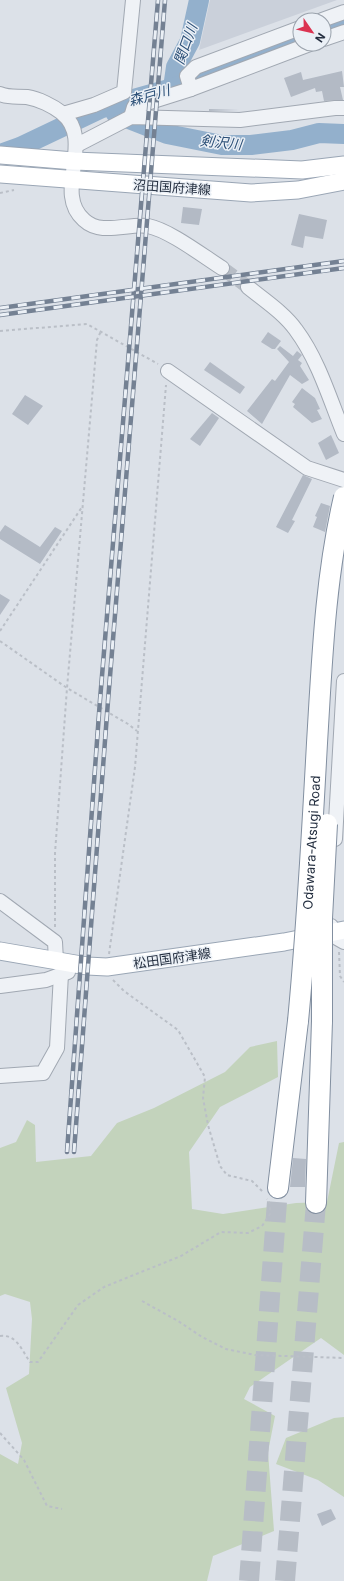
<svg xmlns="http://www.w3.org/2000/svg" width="344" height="1581" font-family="Inter,'Noto Sans JP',sans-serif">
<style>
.built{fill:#cad0da}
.green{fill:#c3d3bc}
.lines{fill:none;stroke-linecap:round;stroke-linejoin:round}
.river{stroke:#93b0cc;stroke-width:20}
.building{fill:#b3bac5}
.minor-tunnel{stroke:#b7bdc6;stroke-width:14;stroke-dasharray:14 7;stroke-linecap:butt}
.highway-tunnel{stroke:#b7bdc6;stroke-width:20;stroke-dasharray:20 10;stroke-linecap:butt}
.minor-casing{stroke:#a1a8b2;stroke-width:16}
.major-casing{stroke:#9aa6b5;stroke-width:19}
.highway-casing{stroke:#828fa0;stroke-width:22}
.path{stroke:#babfc7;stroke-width:2;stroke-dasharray:3 3;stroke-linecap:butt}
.minor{stroke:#eff2f6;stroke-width:14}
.major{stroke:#fff;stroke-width:17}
.highway{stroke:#fff;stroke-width:20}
.rail-casing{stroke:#748193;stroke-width:4.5}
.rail{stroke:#ebf0f6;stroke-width:3;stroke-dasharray:9;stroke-linecap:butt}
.highway-bridge-casing{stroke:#828fa0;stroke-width:22;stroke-linecap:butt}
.highway-bridge{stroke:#fff;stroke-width:20}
.labels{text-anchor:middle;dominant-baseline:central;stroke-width:3;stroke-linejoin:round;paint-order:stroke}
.street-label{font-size:13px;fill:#242f40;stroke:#ebf0f6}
.water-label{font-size:14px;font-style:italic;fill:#2b4f77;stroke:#ebf0f6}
</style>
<rect width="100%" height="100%" fill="#dce1e8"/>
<polygon class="built" points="210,0 337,0 199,50"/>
<g class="green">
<polygon points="277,1041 278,1077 220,1107 189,1152 192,1209 223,1214 296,1203 327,1202 339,1143 344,1142 344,1355 321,1338 250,1387 244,1399 275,1416 268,1452 274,1531 213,1556 207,1581 0,1581 0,1454 18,1464 22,1443 6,1388 29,1374 32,1319 30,1302 5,1294 0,1296 0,1148 16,1142 27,1120 35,1125 36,1162 91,1156 117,1123 154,1108 225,1072 250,1047"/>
<polygon points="344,1417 344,1497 318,1480 276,1464 286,1438 334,1418"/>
</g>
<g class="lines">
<g class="river">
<polyline points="324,30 344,22"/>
<polyline points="173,88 176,67 190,41 199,0"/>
<polyline points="116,114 167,134 222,145 251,145 292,140 319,133 344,134"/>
<polyline points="0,154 20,147 102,108 173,88 300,39"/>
</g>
</g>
<g class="building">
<polygon points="342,71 344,87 340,87 343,100 324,101 322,91 316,92 315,88 291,97 284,78 301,72 303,80"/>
<polygon points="209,109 239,110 209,111"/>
<polygon points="183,207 202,209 199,225 181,223"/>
<polygon points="299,214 327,220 323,239 305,236 303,248 291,245"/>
<polygon points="268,332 281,341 275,349 272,349 261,342"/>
<polygon points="280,346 293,356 297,351 302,355 298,360 302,363 300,366 309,380 302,384 290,375 262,424 247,411 272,379 275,381 289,362 277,349"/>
<polygon points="210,362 245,387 240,394 204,370"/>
<polygon points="302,388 315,398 320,409 317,410 322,419 312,423 293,407 295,404 292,402"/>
<polygon points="25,395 43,406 28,425 12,414"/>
<polygon points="212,413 219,418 200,446 190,439"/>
<polygon points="331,435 339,453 326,460 318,443"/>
<polygon points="303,475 312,479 292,520 295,521 288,533 276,527"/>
<polygon points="321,503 330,506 325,532 313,527 317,517 315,516"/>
<polygon points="5,525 40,547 55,527 62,531 40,564 0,539 0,532"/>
<polygon points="0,594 10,600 0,615"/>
<polygon points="293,1158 306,1159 305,1187 290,1187"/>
<polygon points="331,1509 336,1519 322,1526 317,1514"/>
</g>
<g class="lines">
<polyline class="minor-tunnel" points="222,268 248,287"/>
<g class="highway-tunnel">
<polyline points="249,1581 278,1188"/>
<polyline points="285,1581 316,1203"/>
</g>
<defs>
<g id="minor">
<polyline points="322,20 344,12"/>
<polyline points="324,39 344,32"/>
<polyline points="191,89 187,76 196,67 300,28"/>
<path d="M0 94C8 98 18 96 27 97 39 99 53 106 62 113 96 141 52 192 84 220 101 236 128 223 148 226 169 230 203 256 222 268"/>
<polyline points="63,114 94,105 124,92 133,0"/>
<polyline points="131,117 134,107 191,89 310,44"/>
<polyline points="77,145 131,117 240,120 335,108 344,108"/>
<path d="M248 287C264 300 284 313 296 330 319 361 330 400 344 434"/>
<polyline points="168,371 307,468 344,480"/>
<polyline points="335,839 344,681"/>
<polyline points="0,901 55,942 56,961"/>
<polyline points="331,926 330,934 344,942"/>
<polyline points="0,986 46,980 68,972"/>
<polyline points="0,1076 43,1073 57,1048 61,974"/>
</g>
<g id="major">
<polyline points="0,155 74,161 302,170 344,165"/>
<polyline points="0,174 251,193 298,190 344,181"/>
<polyline points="0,951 87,966 107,967 284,942 344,930"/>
</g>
<g id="highway">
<polyline points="278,1188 298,1021"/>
<polyline points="316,1203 322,1021"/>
</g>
</defs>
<use href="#minor" class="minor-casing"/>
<use href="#major" class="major-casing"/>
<use href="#highway" class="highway-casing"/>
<g class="path">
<polyline points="0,193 14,190"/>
<polyline points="0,331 87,324 158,364"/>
<polyline points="0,631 82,507"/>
<polyline points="0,641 67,688 128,724 137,731"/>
<polyline points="55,927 55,853 67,688 97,340 101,331"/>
<polyline points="339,952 340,976 344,982"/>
<polyline points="109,954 135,767 166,385"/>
<polyline points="113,980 124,991 178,1030 205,1077 203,1098 208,1125 220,1166 227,1175 252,1181 263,1192"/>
<polyline points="142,1301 178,1321 202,1337 226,1349 255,1355 344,1358"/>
<path d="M0 1336C17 1334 22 1351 30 1362H38L78 1305 104 1287 181 1256 221 1232 248 1233 262 1226 270 1214V1204L267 1199"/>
<polyline points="0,1433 24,1460 47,1506 62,1509"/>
</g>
<use href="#minor" class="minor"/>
<use href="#major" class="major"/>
<use href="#highway" class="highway"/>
<defs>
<g id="rail">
<polyline points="0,308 344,261"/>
<polyline points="0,315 344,268"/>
<polyline points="67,1152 100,700 158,0"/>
<polyline points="74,1152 108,701 165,0"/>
</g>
</defs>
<use href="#rail" class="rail-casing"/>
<use href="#rail" class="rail"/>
<defs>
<g id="highway-bridge">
<path id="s1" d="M298 1021C307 928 312 836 317 743 322 661 325 578 344 497"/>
<polyline points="322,1021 322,918 327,824"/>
</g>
</defs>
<use href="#highway-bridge" class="highway-bridge-casing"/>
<use href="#highway-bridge" class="highway-bridge"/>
</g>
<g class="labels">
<g class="street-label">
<text transform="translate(172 187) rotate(4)">沼田国府津線</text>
<text stroke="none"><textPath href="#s1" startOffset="179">Odawara-Atsugi Road</textPath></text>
<text transform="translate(172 958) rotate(-8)">松田国府津線</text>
</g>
<g class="water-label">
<text transform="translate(185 44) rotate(-70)">関口川</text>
<text transform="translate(149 95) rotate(-16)">森戸川</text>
<text transform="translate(221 142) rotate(6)">剣沢川</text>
</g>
</g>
<g transform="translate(312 32) rotate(124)"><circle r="19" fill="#ebf0f6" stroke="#9ba3ad"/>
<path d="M0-3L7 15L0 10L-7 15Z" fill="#db3351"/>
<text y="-6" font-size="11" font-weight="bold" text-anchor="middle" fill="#242f40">N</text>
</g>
</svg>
